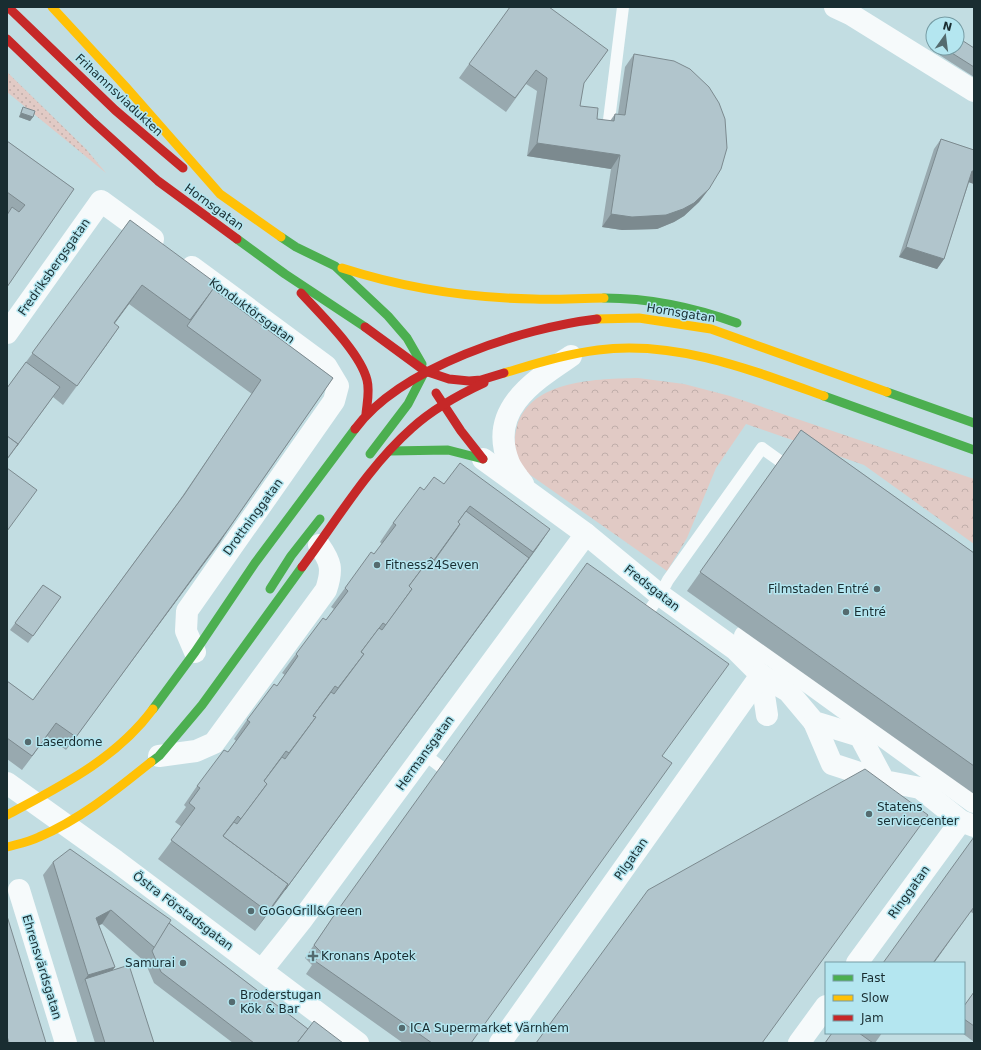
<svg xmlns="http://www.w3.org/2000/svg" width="981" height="1050" font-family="'DejaVu Sans',sans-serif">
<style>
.grass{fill:url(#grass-dots)}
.park{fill:url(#park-crowns)}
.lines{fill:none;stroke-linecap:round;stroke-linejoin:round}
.lane{stroke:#f6fafb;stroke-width:12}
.street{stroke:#f6fafb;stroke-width:22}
.fast{stroke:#4caf50;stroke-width:9}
.slow{stroke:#ffc107;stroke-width:9}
.jam{stroke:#c62828;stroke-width:9}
.wall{fill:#98a9af}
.shaded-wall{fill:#7c8a8f}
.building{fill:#b1c5cc;stroke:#7c8a8f}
.poi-dot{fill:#546b6f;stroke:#b4e6f0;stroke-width:1.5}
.labels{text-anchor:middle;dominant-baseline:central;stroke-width:3;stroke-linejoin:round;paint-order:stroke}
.street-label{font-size:12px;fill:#192d31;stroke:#b4e6f0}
.poi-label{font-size:12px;fill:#192d31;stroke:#b4e6f0;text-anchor:start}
</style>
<defs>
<pattern id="grass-dots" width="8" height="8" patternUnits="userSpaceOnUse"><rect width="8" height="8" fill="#e1cac5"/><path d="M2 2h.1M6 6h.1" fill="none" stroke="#c0aeaa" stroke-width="1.8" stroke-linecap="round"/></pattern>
<pattern id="park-crowns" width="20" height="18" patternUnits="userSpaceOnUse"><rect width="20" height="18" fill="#e1cac5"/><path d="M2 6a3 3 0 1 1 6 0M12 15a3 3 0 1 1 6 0" fill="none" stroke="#c0aeaa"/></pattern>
</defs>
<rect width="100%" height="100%" fill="#c2dde2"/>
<polygon class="grass" points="7,72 86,149 106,173 7,92"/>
<path class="park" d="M638 378 684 384 730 396 974 479V544L864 465 746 424 716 468 687 538 667 571 526 472C516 458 512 444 517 426 531 379 599 379 638 378Z"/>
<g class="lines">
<g class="lane">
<polyline points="609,120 623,7"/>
<polyline points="642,621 660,595 668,580 762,448 780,461"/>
<polyline points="424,754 441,767"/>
</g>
<g class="street">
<polyline points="835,7 850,14 974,91"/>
<polyline points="192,267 326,366 338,386 334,401 187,611 186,631 195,652"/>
<polyline points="7,333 101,201 153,239"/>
<polyline points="483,459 586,534 660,595 735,649 761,675 788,691 814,722 860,736 884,781 920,788 961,821 974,826"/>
<path d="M523 484C518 477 512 470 509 463 487 410 534 381 571 356"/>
<polyline points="745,636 974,802"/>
<polyline points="761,675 767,715"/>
<polyline points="814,722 832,764 884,781"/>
<path d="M159 756 196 751 214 743 326 590C333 569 331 562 319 545"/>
<polyline points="7,783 116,861 358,1043"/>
<polyline points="19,890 66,1043"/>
<polyline points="857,963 961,821"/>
<polyline points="262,970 301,921 586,534"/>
<polyline points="500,1043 761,675"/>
<polyline points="799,1043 826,1006"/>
</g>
<g class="fast">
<polyline points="281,237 296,247 335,266 388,316 407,338 422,364"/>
<polyline points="237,239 285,274 365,327"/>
<path d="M604 298C651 298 693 307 737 323"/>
<polyline points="887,392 974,423"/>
<polyline points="824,396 974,450"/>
<polyline points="390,451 448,450 483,459"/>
<polyline points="370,454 408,404 425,371"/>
<polyline points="270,589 291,556 320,519"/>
<polyline points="153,709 195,652 255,563 355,429"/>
<polyline points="151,762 159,756 202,705 302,567"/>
</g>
<g class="slow">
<polyline points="52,7 125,86 220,194 281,237"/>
<path d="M342 268C404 288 469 298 534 299 557 300 581 298 604 298"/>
<polyline points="597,319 639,318 711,329 887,392"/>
<path d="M504 373C535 364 566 354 598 350 676 340 752 370 824 396"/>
<path d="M7 815C61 786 116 759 153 709"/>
<path d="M7 847C18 844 29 842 39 837 81 819 116 790 151 762"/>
</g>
<g class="jam">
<polyline points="8,7 115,110 183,168"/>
<polyline points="7,39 91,120 158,181 237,239"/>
<path d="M301 293C321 315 360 352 367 380 370 391 367 403 366 414"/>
<polyline points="365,327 425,371 449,379 469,381 481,380 504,373"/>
<polyline points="436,393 461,431 483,459"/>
<path d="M355 429C401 367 522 328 597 319"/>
<path d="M302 567C337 520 368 467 412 428 433 409 458 395 484 383"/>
</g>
</g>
<g class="wall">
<polygon points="933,44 933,48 974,48 974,77 930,49"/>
<polygon points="608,50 583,84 580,106 597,119 610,121 615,114 618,114 625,67 634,54 709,189 699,202 684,216 674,222 657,229 622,230 602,227 611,169 527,156 537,91 526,84 506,112 459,78 469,64"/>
<polygon points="23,107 33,117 30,121 19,117 21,111"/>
<polygon points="941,139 974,150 974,184 969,182 944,259 937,269 899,257 934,149"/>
<polygon points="7,141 74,189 7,287 8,213 7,212"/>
<polygon points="130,220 213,289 333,378 220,542 66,750 47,736 22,770 7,759 7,681 33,700 179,501 252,394 129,304 114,324 119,327 63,405 53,397 7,460 7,388"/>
<polygon points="801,430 974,553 974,794 687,591"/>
<polygon points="444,484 550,529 537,548 255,931 158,859 182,827 175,822 186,807 184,805 197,786 228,752 236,741 234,739 247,720 277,686 285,675 282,673 296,654 326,620 334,609 331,607 345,588 374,554 382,544 380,542 393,523 424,490"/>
<polygon points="43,585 61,597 28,643 10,630"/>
<polygon points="662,757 471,1043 403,1043 306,974 312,965 305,958 335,914"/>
<polygon points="974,837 974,914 971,912"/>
<polygon points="53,862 169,923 308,1029 343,1043 233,1043 154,983 145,962 102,924 99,925 115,967 112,970 154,1043 95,1043 43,875"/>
<polygon points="974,992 974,1042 962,1033 964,1033 964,1006"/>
<polygon points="832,1033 882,1033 875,1043 825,1043"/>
</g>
<g class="shaded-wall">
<polygon points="21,113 33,117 30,121 19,117"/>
<polygon points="537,143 620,155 611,169 527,156"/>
<polygon points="972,171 974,171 974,184 965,181"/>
<polygon points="709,189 699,202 684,216 674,222 657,229 622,230 602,227 611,214"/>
<polygon points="906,247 944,259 937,269 899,257"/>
<polygon points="142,285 129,304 101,342 114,323"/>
<polygon points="119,327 106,346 63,405 77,386"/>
<polygon points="229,528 220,542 66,750 76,737"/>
<polygon points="550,529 537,548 255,931 268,912"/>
<polygon points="56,723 47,736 22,770 32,756"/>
<polygon points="974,907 934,963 933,963"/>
<polygon points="111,910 102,924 86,931 96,918"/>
<polygon points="115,967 105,980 85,979 78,989 88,975"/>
</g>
<g class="building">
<polygon points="510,7 549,7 608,50 584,83 580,106 598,108 597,119 614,121 615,114 625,115 634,54 674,61 690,69 709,87 719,103 725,119 727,148 721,169 709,189 694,203 683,209 666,215 632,217 611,214 620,155 537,143 547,78 536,70 515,98 469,64"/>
<polygon points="957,37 974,48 974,67 944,48 957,48"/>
<polygon points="23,107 35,111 33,117 21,113"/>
<polygon points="941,139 974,150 974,171 972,171 944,259 906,247"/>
<polygon points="7,141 74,189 7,287 7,215 12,207 19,212 25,205 7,192"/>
<polygon points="130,220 217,284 190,320 142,285 114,323 119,327 77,386 32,353"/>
<polygon points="213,289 333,378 229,528 76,737 56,723 32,756 7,738 7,681 33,700 184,495 261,380 187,326"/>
<polygon points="26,362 60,387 16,447 18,444 7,436 7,388"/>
<polygon points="801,430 974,553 974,766 700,572"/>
<polygon points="7,436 18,444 7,459"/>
<polygon points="460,463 550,529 533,552 470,506 458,522 460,524 434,560 431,557 409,586 412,589 386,625 383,623 361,652 364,654 338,688 335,686 313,716 316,717 289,753 286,751 264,781 267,784 241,819 238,816 223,836 288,884 268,912 171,840 195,808 189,803 200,788 197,786 224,750 228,752 250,722 247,720 274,684 277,686 298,656 296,654 323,618 326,620 348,591 345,588 371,552 374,554 396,525 393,523 420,487 424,490 434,477 444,484"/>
<polygon points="7,468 37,490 7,531"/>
<polygon points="466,511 529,558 285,890 288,884 223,836 234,822 237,824 267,784 264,781 282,757 285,759 316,717 313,716 331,692 334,694 364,654 361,652 379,628 382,630 412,589 409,586 427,562 431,565 456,530 460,524 458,522"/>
<polygon points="587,563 729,664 662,756 672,763 471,1043 432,1043 315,961 321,952 314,945 335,914"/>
<polygon points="43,585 61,597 33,636 15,623"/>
<polygon points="865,769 928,815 762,1043 536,1043 648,890"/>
<polygon points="974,837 974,907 933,963 883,963"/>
<polygon points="70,849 171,920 155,948 111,910 96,918 115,967 88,975 53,862"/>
<polygon points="7,916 46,1043 9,1043 7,1036"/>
<polygon points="169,923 308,1029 297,1043 254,1043 161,972 152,951"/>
<polygon points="129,965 154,1043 105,1043 85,979"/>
<polygon points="974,992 974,1026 964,1019 964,1006"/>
<polygon points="314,1021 343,1043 297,1043"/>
<polygon points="832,1033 859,1033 873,1043 825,1043"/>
</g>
<g class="poi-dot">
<circle cx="377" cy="565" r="4"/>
<circle cx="877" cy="589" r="4"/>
<circle cx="846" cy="612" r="4"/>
<circle cx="28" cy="742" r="4"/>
<circle cx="869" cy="814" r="4"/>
<circle cx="251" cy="911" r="4"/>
<path d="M311 950h4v4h4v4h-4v4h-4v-4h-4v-4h4z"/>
<circle cx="183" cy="963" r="4"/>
<circle cx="232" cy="1002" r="4"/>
<circle cx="402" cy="1028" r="4"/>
</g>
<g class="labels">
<g class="street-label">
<text transform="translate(119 95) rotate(43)">Frihamnsviadukten</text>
<text transform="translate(214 207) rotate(36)">Hornsgatan</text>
<text transform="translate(54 267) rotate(-55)">Fredriksbergsgatan</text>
<text transform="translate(252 311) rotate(36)">Konduktörsgatan</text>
<text transform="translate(681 313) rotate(9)">Hornsgatan</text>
<text transform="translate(253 517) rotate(-54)">Drottninggatan</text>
<text transform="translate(652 588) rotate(38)">Fredsgatan</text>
<text transform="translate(425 753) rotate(-54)">Hermansgatan</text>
<text transform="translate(631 859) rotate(-55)">Pilgatan</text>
<text transform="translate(909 892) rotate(-54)">Ringgatan</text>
<text transform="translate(183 911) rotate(37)">Östra Förstadsgatan</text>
<text transform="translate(42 967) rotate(73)">Ehrensvärdsgatan</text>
</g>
<g class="poi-label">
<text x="385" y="565">Fitness24Seven</text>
<text x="869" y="589" text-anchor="end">Filmstaden Entré</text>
<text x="854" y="612">Entré</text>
<text x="36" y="742">Laserdome</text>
<text x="877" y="807">Statens<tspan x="877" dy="14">servicecenter</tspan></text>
<text x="259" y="911">GoGoGrill&amp;Green</text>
<text x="321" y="956">Kronans Apotek</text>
<text x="175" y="963" text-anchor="end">Samurai</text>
<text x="240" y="995">Broderstugan<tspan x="240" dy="14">Kök &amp; Bar</tspan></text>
<text x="410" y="1028">ICA Supermarket Värnhem</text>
</g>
</g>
<rect width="981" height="1050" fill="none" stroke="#192d31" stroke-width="16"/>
<rect x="825" y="962" width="140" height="72" fill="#b4e6f0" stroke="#769ca4"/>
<rect x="833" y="975" width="20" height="6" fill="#4caf50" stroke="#769ca4"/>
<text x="861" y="982" font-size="12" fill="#192d31">Fast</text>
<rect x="833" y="995" width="20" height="6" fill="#ffc107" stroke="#769ca4"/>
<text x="861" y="1002" font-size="12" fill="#192d31">Slow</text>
<rect x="833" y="1015" width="20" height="6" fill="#c62828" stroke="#769ca4"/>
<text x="861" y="1022" font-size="12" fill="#192d31">Jam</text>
<g transform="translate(945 36) rotate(14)"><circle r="19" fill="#b4e6f0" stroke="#769ca4"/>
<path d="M0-3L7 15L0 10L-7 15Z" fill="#546b6f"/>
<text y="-6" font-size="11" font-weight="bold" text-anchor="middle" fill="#192d31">N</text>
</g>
</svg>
